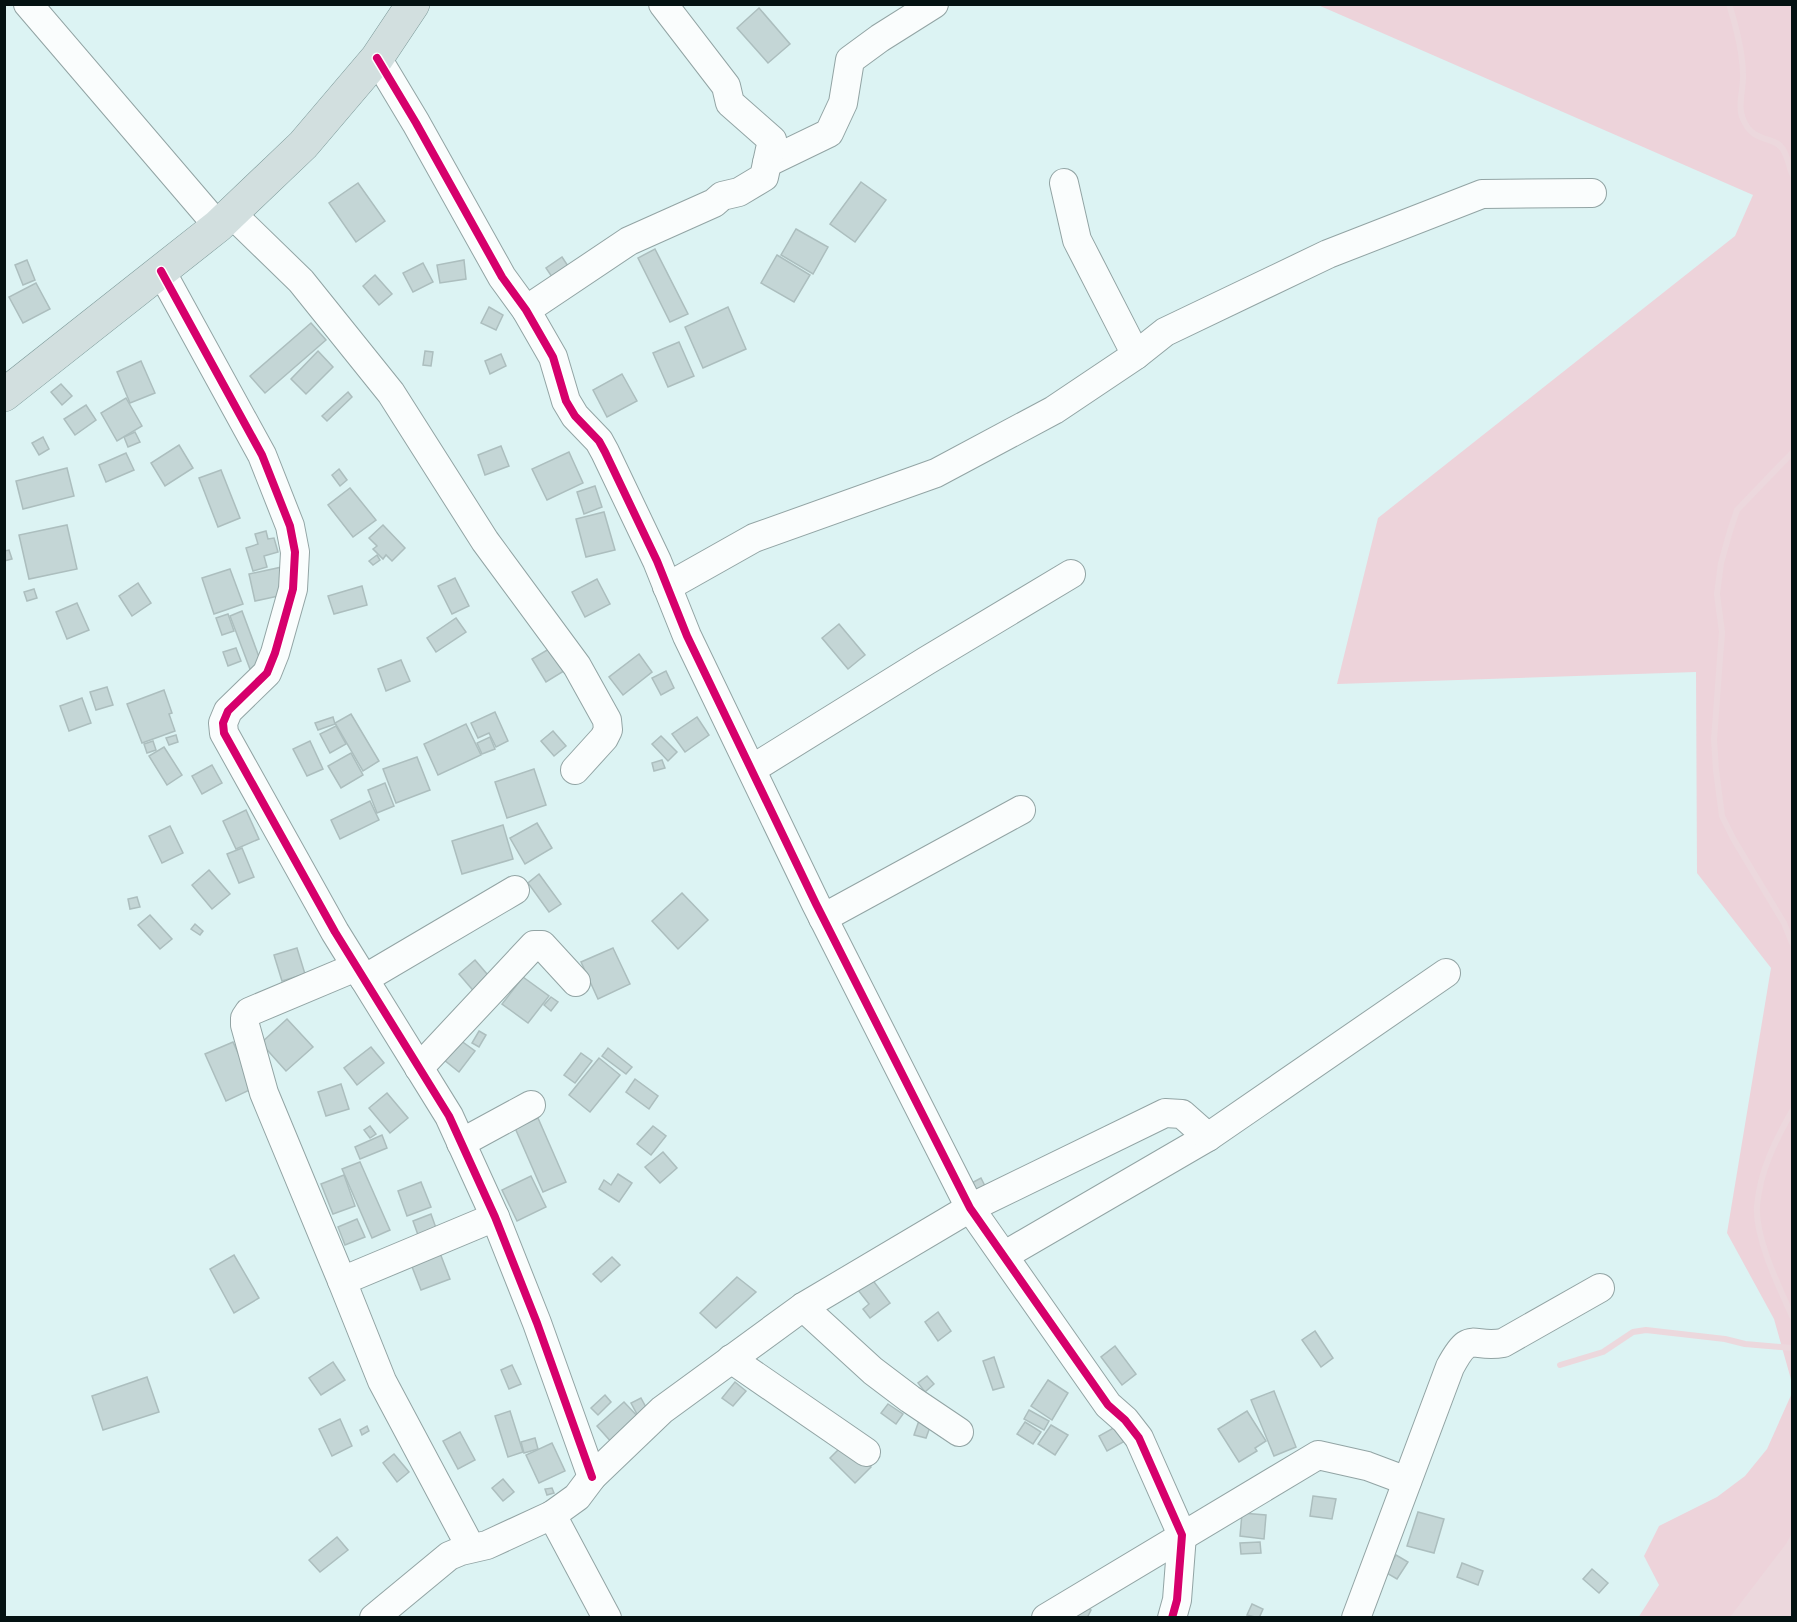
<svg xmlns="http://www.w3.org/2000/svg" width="1797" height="1622" font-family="Lato,sans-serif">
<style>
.green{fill:#edd3da}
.water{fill:#ecd8dd}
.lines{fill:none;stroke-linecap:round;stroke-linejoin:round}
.stream{stroke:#ecd8dd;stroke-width:6}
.building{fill:#c4d6d6;stroke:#acbebe;stroke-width:1.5}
.minor-casing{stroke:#92a4a4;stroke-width:30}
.major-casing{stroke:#7a9797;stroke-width:34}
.minor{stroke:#fafdfd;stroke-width:28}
.major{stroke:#d2dfdf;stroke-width:33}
.cycleway-casing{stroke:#fff;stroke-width:11}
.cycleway{stroke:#d6006c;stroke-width:8}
</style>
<rect width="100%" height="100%" fill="#dcf3f3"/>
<g class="green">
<polygon points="1318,5 1792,5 1792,1383 1774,1319 1727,1233 1771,968 1697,873 1696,672 1337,684 1378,518 1735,236 1753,195"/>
<polygon points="1792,1393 1792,1617 1638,1618 1659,1585 1644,1556 1659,1526 1717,1497 1745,1476 1767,1449"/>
</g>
<polygon class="water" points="1792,1533 1792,1617 1730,1617 1786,1544"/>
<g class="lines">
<g class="stream">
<path d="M1729 4C1736 26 1742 50 1743 73 1744 87 1737 106 1743 119 1753 144 1773 135 1782 148 1787 154 1789 166 1792 174"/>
<polyline points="1792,453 1737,510 1730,531 1721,563 1717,594 1722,632 1714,739 1716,770 1722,816 1734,840 1784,923 1792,943"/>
<path d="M1792 1111C1775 1141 1760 1171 1757 1206 1755 1238 1779 1287 1792 1316"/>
<polyline points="1560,1365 1603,1352 1633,1332 1646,1330 1725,1339 1745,1344 1792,1348"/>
</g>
</g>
<g class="building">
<polygon points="759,8 790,44 768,63 737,28"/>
<polygon points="861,182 886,200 855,242 830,224"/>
<polygon points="358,183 385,221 356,242 329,203"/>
<polygon points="796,229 828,247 813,274 781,255"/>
<polygon points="655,249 688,314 670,322 638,258"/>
<polygon points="777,255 810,275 794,302 761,283"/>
<polygon points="562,257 570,269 554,280 546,268"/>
<polygon points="27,260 35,280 23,285 15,265"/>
<polygon points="464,260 466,279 440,283 437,265"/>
<polygon points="423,263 433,282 413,292 403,273"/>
<polygon points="375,275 392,294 379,305 363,286"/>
<polygon points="36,283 50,309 23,323 9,297"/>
<polygon points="489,307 503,315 496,330 481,323"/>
<polygon points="728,307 746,349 703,368 685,327"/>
<polygon points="311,323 326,340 265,393 250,376"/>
<polygon points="679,342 694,376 668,387 653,353"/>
<polygon points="318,351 333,367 306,394 291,379"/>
<polygon points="425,351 433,352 431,366 423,365"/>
<polygon points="501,354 506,366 490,374 485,361"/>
<polygon points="141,361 155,393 130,403 117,372"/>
<polygon points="622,374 637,401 607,417 593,390"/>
<polygon points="61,384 72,396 62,405 51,392"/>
<polygon points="348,392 352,397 327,421 322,416"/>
<polygon points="126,398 142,426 117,441 101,413"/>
<polygon points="86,405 96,420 75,435 64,419"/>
<polygon points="135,432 140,442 128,447 124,437"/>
<polygon points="43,437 49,449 39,455 32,443"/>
<polygon points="179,445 193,468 165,486 151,463"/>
<polygon points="501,446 509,466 485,475 478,455"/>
<polygon points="569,452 583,483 547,500 532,469"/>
<polygon points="126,453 134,470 106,482 99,465"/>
<polygon points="67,468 74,496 23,509 16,481"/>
<polygon points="339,469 347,480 340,486 332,475"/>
<polygon points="221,470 240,518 218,527 199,478"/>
<polygon points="595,486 602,507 584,514 577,492"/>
<polygon points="350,488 376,520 353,537 328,505"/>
<polygon points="604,512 615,550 586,557 576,519"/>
<polygon points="67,525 77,569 29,579 19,535"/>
<polygon points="383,525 405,548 392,561 386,555 383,559 373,549 377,546 369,538"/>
<polygon points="266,531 268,539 274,538 278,552 264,556 267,567 253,571 246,548 258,544 255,534"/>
<polygon points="9,550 12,559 4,561 4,551"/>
<polygon points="377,555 380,560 373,565 369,561"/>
<polygon points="282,567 288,594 255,601 249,574"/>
<polygon points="230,569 243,604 214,614 202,578"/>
<polygon points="455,578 469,606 452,614 438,586"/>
<polygon points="597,579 610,604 585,617 572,592"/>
<polygon points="138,583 151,603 132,616 119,596"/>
<polygon points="362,586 367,605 334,614 328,596"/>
<polygon points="34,589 37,598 27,601 24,592"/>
<polygon points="77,603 89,630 67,639 56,612"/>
<polygon points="242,611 265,673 253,677 230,616"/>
<polygon points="228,614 234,631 222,635 216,618"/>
<polygon points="456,618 466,632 436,652 427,638"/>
<polygon points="839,624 865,655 848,669 822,638"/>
<polygon points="559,643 572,666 546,682 532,659"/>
<polygon points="236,648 241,661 228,666 223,652"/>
<polygon points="639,654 652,672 623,695 609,677"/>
<polygon points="401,660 410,681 386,691 378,669"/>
<polygon points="666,671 674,688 661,695 652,678"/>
<polygon points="107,687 113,705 96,710 90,692"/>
<polygon points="164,690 172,713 169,714 175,731 142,743 127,704"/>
<polygon points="82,698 91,723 69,731 60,706"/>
<polygon points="495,712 508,741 496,747 489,733 478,738 471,723"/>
<polygon points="351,714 379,761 363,771 335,723"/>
<polygon points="333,717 335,724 318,730 315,723"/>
<polygon points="697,717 709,735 685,752 672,734"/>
<polygon points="466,724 481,755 438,775 424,744"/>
<polygon points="336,726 346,744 330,753 320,734"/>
<polygon points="553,731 566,746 554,756 541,741"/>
<polygon points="176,735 178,742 169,745 166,738"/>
<polygon points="661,736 677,752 668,761 652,744"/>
<polygon points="490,737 495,749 482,754 477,743"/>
<polygon points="153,741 156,750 147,753 144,744"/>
<polygon points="310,741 323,769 307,776 293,749"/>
<polygon points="164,747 182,775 167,785 149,756"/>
<polygon points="351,753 363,775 341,788 328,766"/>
<polygon points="417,757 430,790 396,803 383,769"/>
<polygon points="662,760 665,768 654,771 652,763"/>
<polygon points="212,765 222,783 202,794 192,776"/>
<polygon points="534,769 546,805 507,818 495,782"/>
<polygon points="385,783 394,806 377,813 368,790"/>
<polygon points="370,801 379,820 340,839 331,820"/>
<polygon points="246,810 259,839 236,849 223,821"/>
<polygon points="537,823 552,848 525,864 510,838"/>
<polygon points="503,825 513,859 462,874 452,841"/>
<polygon points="170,826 183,853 162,863 149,836"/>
<polygon points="242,848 254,877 239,883 227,854"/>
<polygon points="209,870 230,894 212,909 192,885"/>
<polygon points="539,874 561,904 549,912 528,883"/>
<polygon points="682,893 708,920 678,949 652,921"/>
<polygon points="137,897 140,907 130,909 128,899"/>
<polygon points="150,915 172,939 160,949 138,925"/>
<polygon points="195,924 203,931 200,935 191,929"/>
<polygon points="297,948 305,974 282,981 274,955"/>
<polygon points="613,948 630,984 598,999 581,962"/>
<polygon points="475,960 493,981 477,995 459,974"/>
<polygon points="523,977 549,996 528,1023 502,1004"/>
<polygon points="551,997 558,1002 551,1011 544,1005"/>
<polygon points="287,1019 313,1047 286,1071 261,1043"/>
<polygon points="479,1031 486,1035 479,1047 472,1043"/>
<polygon points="453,1035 475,1051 459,1072 438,1055"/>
<polygon points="233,1042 254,1088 226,1101 205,1054"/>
<polygon points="371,1047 384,1063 357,1085 344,1068"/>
<polygon points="608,1048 632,1067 626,1074 602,1056"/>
<polygon points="581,1053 592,1061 575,1083 564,1075"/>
<polygon points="599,1058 620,1075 590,1112 569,1095"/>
<polygon points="635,1079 658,1096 649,1109 626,1092"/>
<polygon points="341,1084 349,1109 326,1116 318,1092"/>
<polygon points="387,1093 408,1118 390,1133 369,1108"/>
<polygon points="538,1118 566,1182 543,1192 515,1128"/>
<polygon points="370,1126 376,1134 370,1138 364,1130"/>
<polygon points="653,1126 666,1136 651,1155 637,1144"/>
<polygon points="382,1135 387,1148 360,1159 355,1147"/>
<polygon points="663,1152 677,1168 660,1183 645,1167"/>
<polygon points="360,1162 390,1230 372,1238 342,1169"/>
<polygon points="618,1174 632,1183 619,1202 599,1189 604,1180 611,1185"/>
<polygon points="344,1175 355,1206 333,1214 321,1184"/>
<polygon points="531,1176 546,1207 517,1221 502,1190"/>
<polygon points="981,1178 988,1192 964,1187"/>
<polygon points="421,1182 431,1207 407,1216 398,1191"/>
<polygon points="431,1214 436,1228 418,1235 413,1221"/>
<polygon points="357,1219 365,1237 345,1245 338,1227"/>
<polygon points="438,1248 450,1279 421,1290 409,1259"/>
<polygon points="234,1255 259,1298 234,1313 210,1269"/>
<polygon points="612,1257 620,1265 601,1282 593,1274"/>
<polygon points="868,1274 890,1303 870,1318 863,1309 869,1304 854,1285"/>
<polygon points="737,1277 756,1292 716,1328 700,1313"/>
<polygon points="938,1312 951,1331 938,1341 925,1322"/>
<polygon points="1315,1331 1333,1358 1321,1367 1302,1340"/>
<polygon points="1115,1346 1136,1374 1122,1385 1101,1357"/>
<polygon points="994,1357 1004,1387 993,1390 983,1361"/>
<polygon points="333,1362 345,1380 321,1395 309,1378"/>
<polygon points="512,1365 521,1384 509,1389 501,1370"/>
<polygon points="927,1376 934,1384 925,1392 918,1383"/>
<polygon points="147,1377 159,1412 103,1430 92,1396"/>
<polygon points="1048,1380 1068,1393 1052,1420 1031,1406"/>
<polygon points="735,1382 746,1391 733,1406 722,1398"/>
<polygon points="1274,1391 1296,1447 1274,1456 1251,1400"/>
<polygon points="605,1395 611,1402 598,1415 591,1408"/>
<polygon points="641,1398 648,1411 638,1416 631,1403"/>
<polygon points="624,1402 640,1419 613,1444 597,1426"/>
<polygon points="888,1404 903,1414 896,1424 881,1413"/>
<polygon points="1029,1410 1049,1421 1044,1430 1024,1419"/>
<polygon points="510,1411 523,1452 508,1457 495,1416"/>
<polygon points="1247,1411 1266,1441 1255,1448 1257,1451 1239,1462 1218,1429"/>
<polygon points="922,1412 934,1416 926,1438 914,1435"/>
<polygon points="340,1419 352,1446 332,1456 319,1429"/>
<polygon points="1126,1421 1134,1436 1107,1451 1099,1436"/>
<polygon points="1025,1422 1041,1432 1033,1444 1017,1434"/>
<polygon points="1051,1425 1068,1435 1055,1455 1038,1444"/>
<polygon points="367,1426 369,1431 362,1435 360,1430"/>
<polygon points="460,1432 475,1460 458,1469 443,1441"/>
<polygon points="535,1438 538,1449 524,1453 521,1442"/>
<polygon points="846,1442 871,1467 855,1483 830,1458"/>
<polygon points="552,1443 565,1471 539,1483 526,1455"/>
<polygon points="394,1454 409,1472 397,1482 383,1463"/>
<polygon points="503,1479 514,1492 503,1501 492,1488"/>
<polygon points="552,1488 554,1493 547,1495 545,1489"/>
<polygon points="1313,1496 1336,1499 1332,1519 1310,1516"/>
<polygon points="1418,1512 1444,1519 1434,1553 1407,1546"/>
<polygon points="1242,1513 1266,1515 1264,1539 1240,1536"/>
<polygon points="337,1537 348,1550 320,1572 309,1560"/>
<polygon points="1260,1542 1261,1553 1241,1554 1240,1543"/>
<polygon points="1396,1555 1408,1562 1397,1579 1385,1572"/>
<polygon points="1462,1563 1483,1571 1478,1585 1457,1577"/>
<polygon points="1592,1569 1608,1583 1599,1593 1583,1579"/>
<polygon points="1075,1602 1091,1610 1087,1618 1067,1618"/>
<polygon points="1252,1604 1263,1609 1259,1618 1247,1615"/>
</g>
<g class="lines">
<defs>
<g id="minor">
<polyline points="28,4 218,226"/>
<polyline points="377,58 416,123 502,277 526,310 553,357 566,401 575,416 599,441 605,452 657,561 687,636 816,904 970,1208 1108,1405 1125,1420 1139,1438 1182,1535 1177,1600 1172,1618"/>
<polyline points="767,163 829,133 843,103 850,60 880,38 934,4"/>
<polyline points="1064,183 1077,240 1136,355"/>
<polyline points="231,213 301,281 391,393 485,541 577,666 607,720 608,730 604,738 575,770"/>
<polyline points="161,271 262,455 290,526 295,552 293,589 275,653 267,673 228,711 223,723 224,733 335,932 449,1116 495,1217 537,1323 592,1477"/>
<polyline points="526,310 629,241 714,203 722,196 739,192 764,177 772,140 730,103 726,86 663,4"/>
<polyline points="667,587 754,538 936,473 1054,410 1136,355 1165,332 1328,254 1482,194 1592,193"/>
<polyline points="752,769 926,661 1071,574"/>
<polyline points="823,918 1021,810"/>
<polyline points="356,967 249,1012 245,1018 245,1025 264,1093 342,1281 495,1217"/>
<polyline points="364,979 515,890"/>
<polyline points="419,1068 534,945 542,945 576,982"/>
<polyline points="461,1143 531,1105"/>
<polyline points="1005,1255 1208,1137 1446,973"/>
<polyline points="342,1281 382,1381 471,1548"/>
<polyline points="803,1307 873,1371 910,1399 959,1432"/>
<polyline points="731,1359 866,1452"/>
<polyline points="374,1618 449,1556 461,1551 487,1545 552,1515"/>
<polyline points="607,1618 552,1515 577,1497 592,1477 662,1410 803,1307 970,1208 1165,1113 1182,1114 1208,1137"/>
<polyline points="1046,1618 1318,1455 1367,1466 1407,1481"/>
<path d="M1356 1618 1450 1367C1471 1328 1471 1349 1503 1343L1600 1288"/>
</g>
<polyline id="major" points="4,395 218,226 303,145 377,58 413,4"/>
</defs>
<use href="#minor" class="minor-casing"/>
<use href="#major" class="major-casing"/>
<use href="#minor" class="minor"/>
<use href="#major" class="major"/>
<defs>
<g id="cycleway">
<polyline points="377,58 416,123 502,277 526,310 553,357 566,401 575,416 599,441 605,452 657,561 687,636 816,904 970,1208 1108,1405 1125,1420 1139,1438 1182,1535 1177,1600 1172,1618"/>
<polyline points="161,271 262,455 290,526 295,552 293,589 275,653 267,673 228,711 223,723 224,733 335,932 449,1116 495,1217 537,1323 592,1477"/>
</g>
</defs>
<use href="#cycleway" class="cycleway-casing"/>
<use href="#cycleway" class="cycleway"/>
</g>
<rect width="1797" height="1622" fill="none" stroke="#041212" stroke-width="12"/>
</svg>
